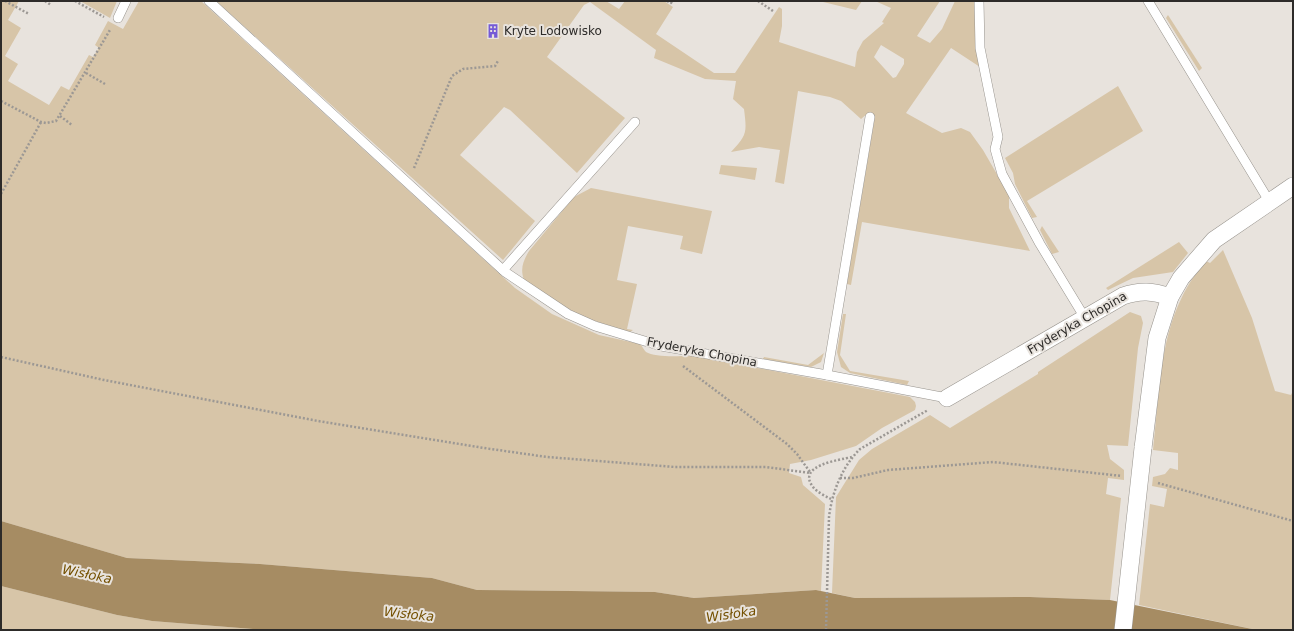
<svg xmlns="http://www.w3.org/2000/svg" width="1294" height="631" font-family="'DejaVu Sans',sans-serif">
<style>
.green{fill:#d7c5a8;fill-rule:evenodd}
.water{fill:#a68c63}
.lines{fill:none;stroke-linecap:round;stroke-linejoin:round}
.lane-casing{stroke:#98948e;stroke-width:10}
.street-casing{stroke:#98948e;stroke-width:18}
.path{stroke:#9c9894;stroke-width:2.5;stroke-dasharray:2 2;stroke-linecap:butt}
.lane{stroke:#fff;stroke-width:9}
.street{stroke:#fff;stroke-width:17}
.street-bridge-casing{stroke:#98948e;stroke-width:18;stroke-linecap:butt}
.street-bridge{stroke:#fff;stroke-width:17}
.labels{text-anchor:middle;dominant-baseline:central;stroke-width:4;stroke-linejoin:round;paint-order:stroke}
.poi-label{font-size:12px;fill:#2d2b29;stroke:#e8e3dd;text-anchor:start}
.street-label{font-size:12px;fill:#2d2b29;stroke:#e8e3dd}
.water-label{font-size:13px;font-style:italic;fill:#745000;stroke:#e8e3dd}
</style>
<rect width="100%" height="100%" fill="#e8e3dd"/>
<g class="green">
<path d="M1 1H19L8 20 21 28 5 56 18 64 8 81 49 105 61 86 69 90 89 55 93 57 99 48 95 45 108 21 123 29 139 1H201L515 288 552 314 599 335 640 344C642 346 644 350 646 352 654 357 680 357 689 355L910 397 915 402 916 406 915 410 882 428 856 446 811 460 790 464 789 473 801 477 803 485 825 504 821 591 816 590 694 598 655 592 477 590 432 578 260 564 127 558 1 521Z"/>
<polygon points="80,1 117,1 110,18"/>
<path d="M216 1H606L619 9 625 1H664L673 7 656 34 714 73H735L779 7 782 9V26L779 42 855 67 857 52 863 41 884 23 882 22 891 8 875 1H940L917 36 930 43 942 29 955 1H974L980 67 951 48 906 113 942 133 961 128 970 132 983 150 1009 195V208L1030 251 862 222 851 285 847 284 875 116 868 113 861 119 841 101 830 97 798 91 784 184 775 182 780 150 759 147 731 152C747 135 747 133 744 109L733 99 736 81 705 79 654 58 656 50 590 2 584 5 547 57 625 118 577 173 510 110 504 107 460 155 535 221 503 260ZM881 45 904 59V64L896 77 893 78 874 57Z"/>
<polygon points="819,1 862,1 856,10"/>
<polygon points="1168,15 1202,68 1199,71 1166,18"/>
<polygon points="1118,86 1143,131 1027,201 1037,217 1032,218 1015,184 1013,173 1005,158"/>
<polygon points="721,165 757,168 755,180 719,174"/>
<path d="M591 188 712 211 702 254 680 249 683 236 628 226 617 280 637 284 627 329 633 330 630 332 582 317 563 307 524 280C520 269 523 261 529 251L574 197Z"/>
<polygon points="1042,226 1059,252 1052,254 1040,230"/>
<polygon points="1179,242 1188,253 1173,272 1133,278 1108,290 1106,288"/>
<path d="M1223 250 1252 318 1275 391 1291 395 1293 391V630H1257L1139 605 1150 504 1164 507 1167 489 1152 486 1153 477 1165 474 1170 468 1178 470V453L1153 450C1159 399 1159 343 1182 297 1188 284 1197 272 1206 261L1210 263Z"/>
<polygon points="1130,312 1141,316 1143,323 1138,348 1128,446 1107,445 1110,459 1124,470 1124,480 1108,478 1106,494 1121,498 1110,600 1030,597 855,598 832,593 836,497 859,460 872,449 930,415 950,428 1038,374 1038,372"/>
<polygon points="843,314 846,314 840,355 850,371 909,381 907,385 850,373 841,367 837,352"/>
<polygon points="824,353 821,362 811,367 763,359 764,357 808,365"/>
<polygon points="1,586 117,615 152,621 266,630 1,630"/>
</g>
<polygon class="water" points="1,521 127,558 260,564 432,578 477,590 655,592 694,598 816,590 855,598 1030,597 1110,600 1257,630 266,630 152,621 117,615 1,586"/>
<g class="lines">
<defs>
<g id="lane">
<polyline points="209,1 505,272 568,314 595,326 661,346 827,375 947,398"/>
<polyline points="979,1 980,48 998,137 995,149 1002,174 1040,244 1085,318"/>
<polyline points="1148,1 1269,201"/>
<polyline points="118,18 126,1"/>
<polyline points="503,270 635,122"/>
<polyline points="827,375 870,117"/>
</g>
<g id="street">
<path d="M947 398 1123 296C1140 290 1153 291 1170 297"/>
<polyline points="1143,448 1157,338 1170,297 1181,278 1214,240 1293,186"/>
</g>
</defs>
<use href="#lane" class="lane-casing"/>
<use href="#street" class="street-casing"/>
<g class="path">
<polyline points="5,1 29,14"/>
<polyline points="45,1 51,5"/>
<polyline points="75,1 104,17"/>
<polyline points="667,1 671,3 672,1"/>
<polyline points="758,1 773,11"/>
<polyline points="86,73 105,84"/>
<polyline points="1,101 41,122 46,123 56,121 110,30"/>
<polyline points="60,116 72,125"/>
<polyline points="414,168 452,76 463,69 495,66 498,61"/>
<polyline points="1,194 41,122"/>
<polyline points="1,357 104,380 318,421 484,448 547,457 675,467 766,467 810,473"/>
<polyline points="683,366 787,444 797,454 810,472"/>
<polyline points="840,478 853,478 888,470 993,462 1122,476"/>
<polyline points="1158,483 1293,521"/>
<path d="M831 499C825 496 817 492 813 487 796 465 840 460 852 457"/>
<path d="M826 630 829 517C832 492 842 467 860 449L928 410"/>
</g>
<use href="#lane" class="lane"/>
<use href="#street" class="street"/>
<defs>
<polyline id="street-bridge" points="1123,630 1143,448"/>
</defs>
<use href="#street-bridge" class="street-bridge-casing"/>
<use href="#street-bridge" class="street-bridge"/>
</g>
<defs>
<symbol id="building-bare" viewBox="-9 -9 18 18"><path d="M-4-6H4V6H1V3H-1V6H-4ZM-2.5-4.3h1.7v1.8h-1.7ZM.8-4.3h1.7v1.8H.8ZM-2.5-1h1.7V.8h-1.7ZM.8-1h1.7V.8H.8Z" fill="#755bd6" stroke="#e8e3dd" stroke-width="2.5" paint-order="stroke"/></symbol>
</defs>
<g fill-rule="evenodd">
<use href="#building-bare" x="483" y="21" width="20" height="20"/>
</g>
<g class="labels">
<g class="poi-label">
<text x="504" y="31">Kryte Lodowisko</text>
</g>
<g class="street-label">
<text transform="translate(1077 323) rotate(-30)">Fryderyka Chopina</text>
<text transform="translate(702 352) rotate(11)">Fryderyka Chopina</text>
</g>
<g class="water-label">
<text transform="translate(87 574) rotate(12)">Wisłoka</text>
<text transform="translate(409 614) rotate(6)">Wisłoka</text>
<text transform="translate(731 614) rotate(-8)">Wisłoka</text>
</g>
</g>
<rect width="1294" height="631" fill="none" stroke="#2d2b29" stroke-width="4"/>
</svg>
